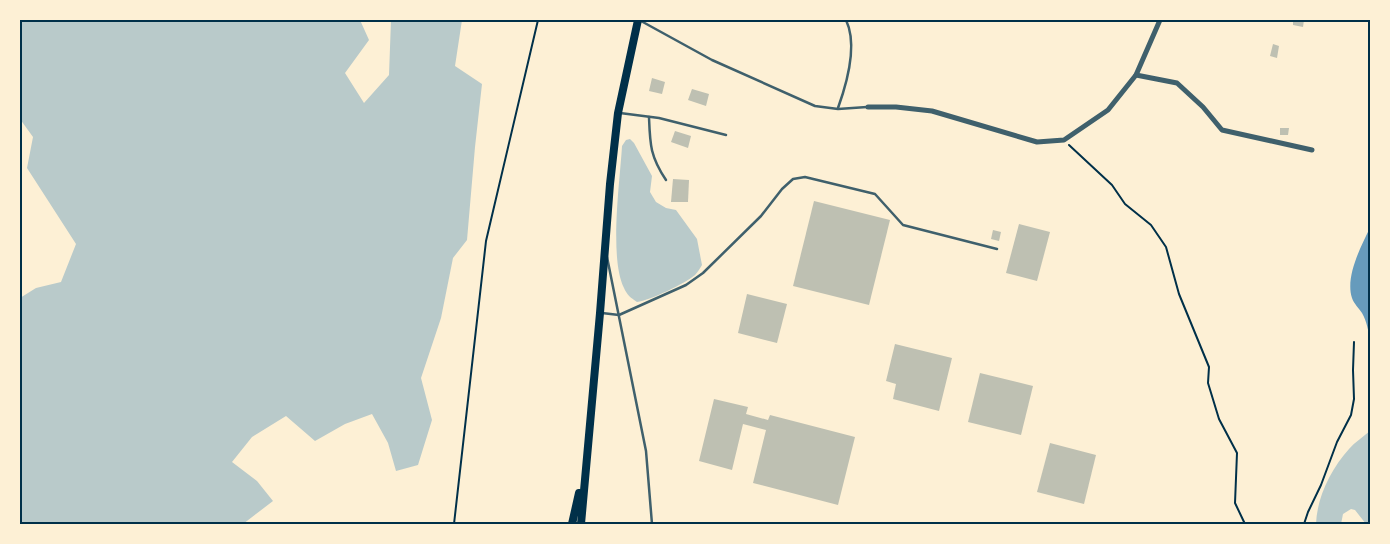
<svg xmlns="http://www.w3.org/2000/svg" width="1390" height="544" font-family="'Alegreya Sans',sans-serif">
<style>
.green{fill:#b9caca}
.water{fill:#669bbc}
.building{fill:#bec0b2}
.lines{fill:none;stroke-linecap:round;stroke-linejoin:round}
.path{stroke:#003049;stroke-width:2}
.service{stroke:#3f606c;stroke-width:2.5}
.minor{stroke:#3f606c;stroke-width:5}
.secondary{stroke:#003049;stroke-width:8}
.neatline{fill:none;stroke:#003049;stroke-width:2}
</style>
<rect width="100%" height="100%" fill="#fdf0d5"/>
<g class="green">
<polygon points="20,20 360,20 369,40 345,73 364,103 389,75 391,20 462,20 455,66 482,84 475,147 467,240 453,258 441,318 421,378 432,420 418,465 396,471 388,443 372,414 345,424 315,441 286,416 252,437 232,462 257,481 273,501 243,524 20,524 20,298 36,288 61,282 76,244 27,168 33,137 20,119"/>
<path d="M630 139 634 143 652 176 650 192 656 202 666 208 676 210 697 239 702 265C700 268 698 272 695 275 684 284 651 300 637 302 631 298 627 295 624 288 609 258 620 181 622 146L626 140Z"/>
<path d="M1370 431V524H1366L1355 510 1351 509 1343 514 1341 524H1316C1317 497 1331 469 1349 449 1355 442 1363 437 1370 431Z"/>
</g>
<path class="water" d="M1370 228V339C1368 330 1367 322 1362 313 1359 308 1354 304 1352 298 1345 277 1361 246 1370 228Z"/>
<g class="building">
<polygon points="1293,20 1304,20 1303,27 1293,25"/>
<polygon points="1273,44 1279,46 1277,58 1270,56"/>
<polygon points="652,78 665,82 662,94 649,91"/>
<polygon points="692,89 709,94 706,106 688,100"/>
<polygon points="1280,128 1289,128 1288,135 1280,135"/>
<polygon points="675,131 691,136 688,148 671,142"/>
<polygon points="673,179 689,180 688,202 671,202"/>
<polygon points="814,201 890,220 869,305 793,286"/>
<polygon points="1019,224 1050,232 1037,281 1006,273"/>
<polygon points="993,230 1001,232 999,241 991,239"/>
<polygon points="747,294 787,304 777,343 738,333"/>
<polygon points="895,344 952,358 939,411 893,399 896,384 886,381"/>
<polygon points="980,373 1033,386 1021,435 968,422"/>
<polygon points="714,399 748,407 746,414 768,420 770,415 855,437 838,505 753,483 766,430 743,424 732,470 699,461"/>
<polygon points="1050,443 1096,455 1084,504 1037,492"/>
</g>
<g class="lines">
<g class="path">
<polyline points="1069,145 1112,185 1125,204 1151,225 1166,247 1179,294 1209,367 1208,383 1219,419 1237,453 1235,503 1245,524"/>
<polyline points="454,524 486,241 538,20"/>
<polyline points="1304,524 1308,512 1321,485 1337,442 1351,415 1354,399 1353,370 1354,342"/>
</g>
<g class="service">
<polyline points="641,21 712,60 815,106 838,109 867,107"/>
<path d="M838 108C847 83 858 45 846 20"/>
<polyline points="620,113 659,118 726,135"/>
<path d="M649 117C650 144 650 156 666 180"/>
<polyline points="607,257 646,451 652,524"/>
<polyline points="602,313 619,315 686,285 703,273 761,216 782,189 793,179 805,177 875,194 903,225 997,249"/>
</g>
<g class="minor">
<polyline points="1136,75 1177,83 1203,107 1222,130 1312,150"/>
<polyline points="868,107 896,107 932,111 1037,142 1064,140 1108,110 1136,75 1160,20"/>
</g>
<g class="secondary">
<polyline points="572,524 579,493"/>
<polyline points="581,524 600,313 610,184 618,113 638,20"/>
</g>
</g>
<rect width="1390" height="544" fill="none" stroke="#fdf0d5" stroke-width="42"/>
<rect x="21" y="21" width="1348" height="502" class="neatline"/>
</svg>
